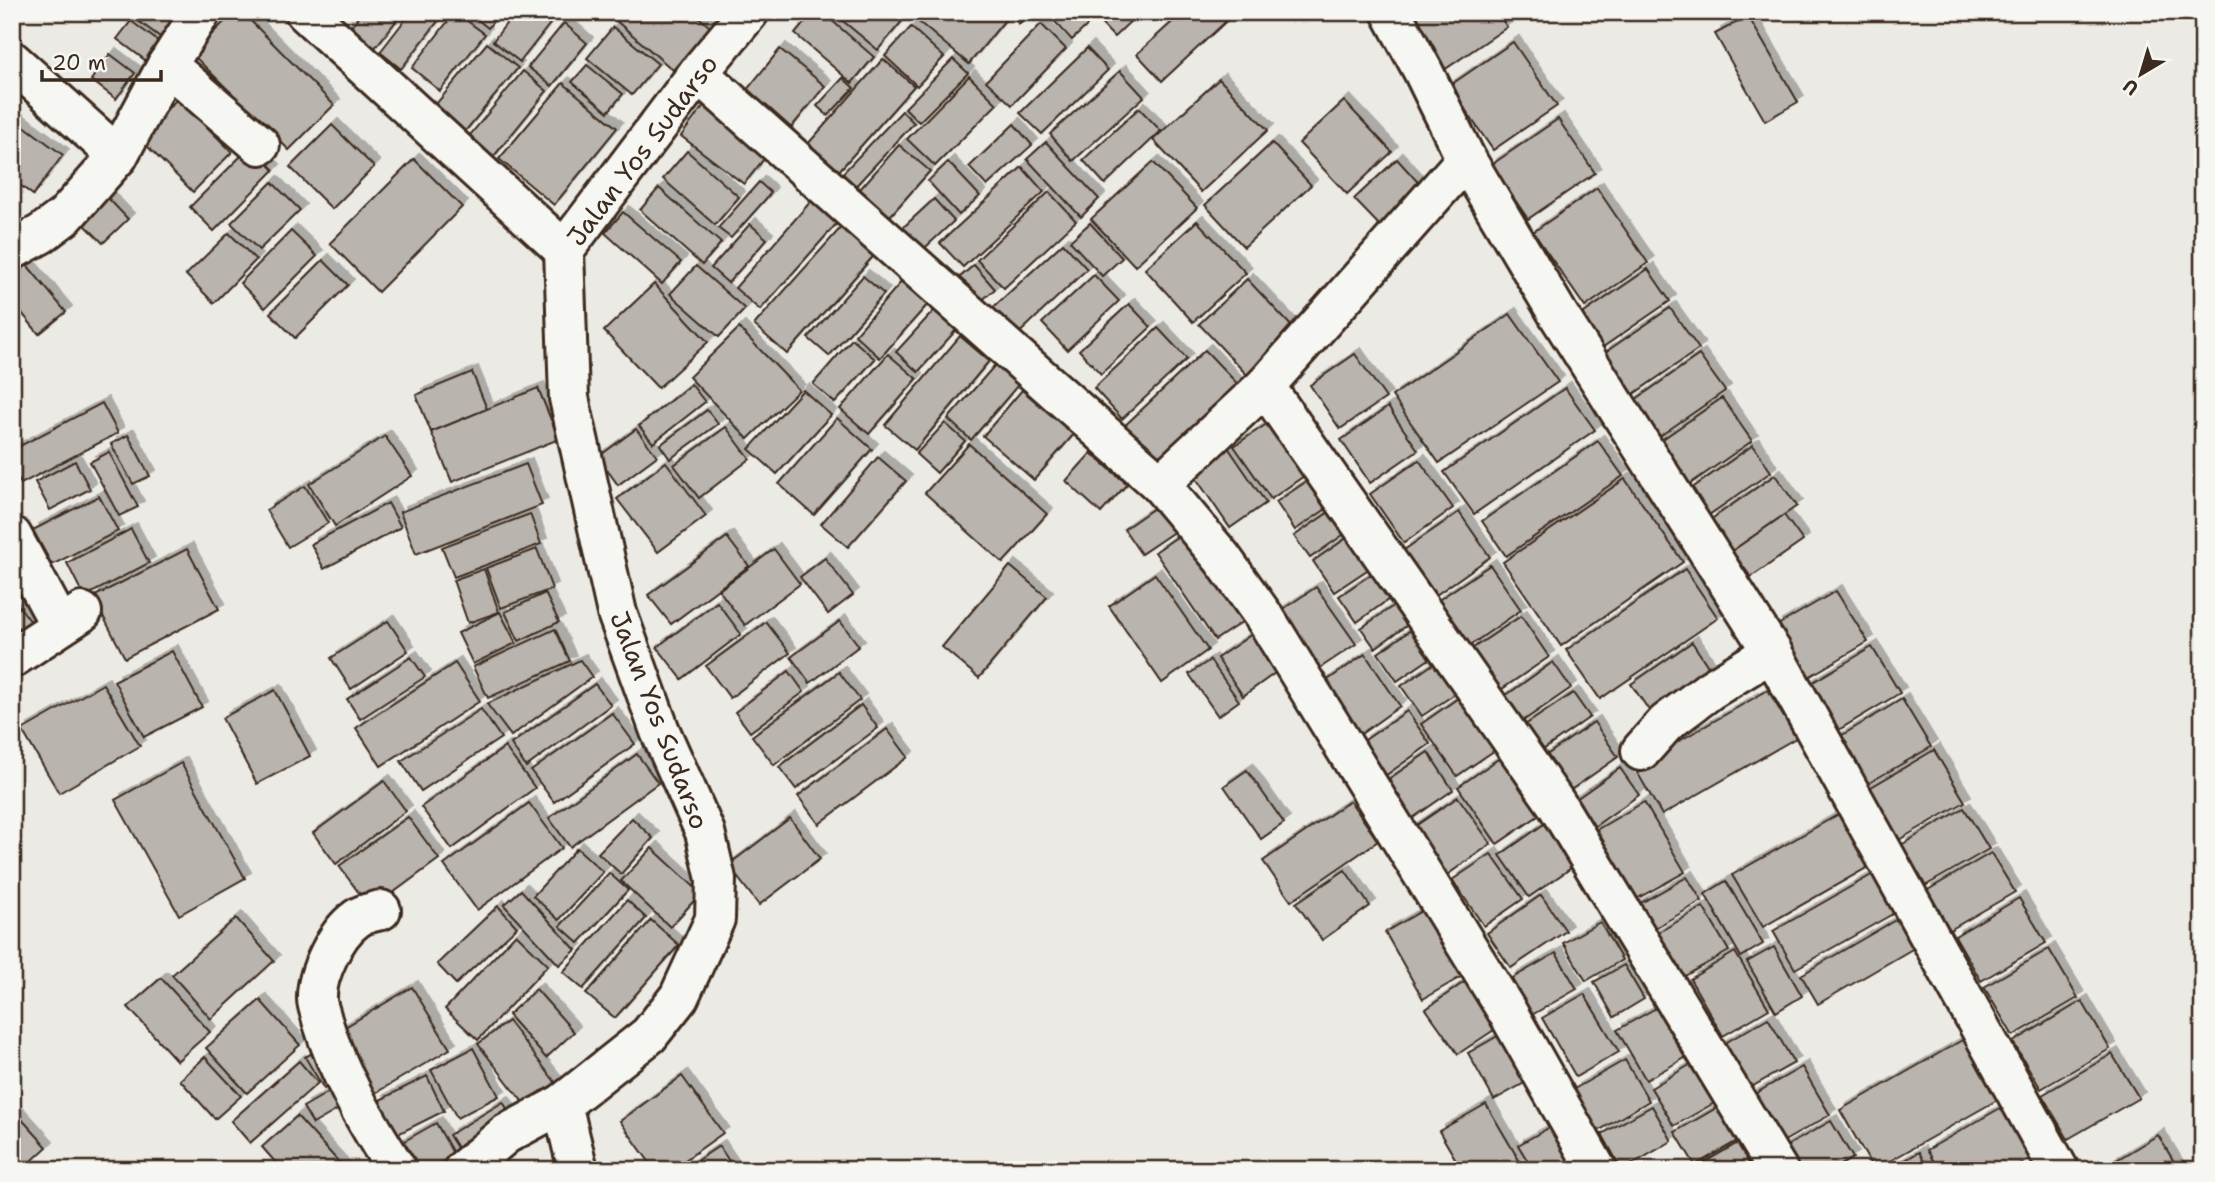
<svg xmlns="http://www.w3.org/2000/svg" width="2215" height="1182" font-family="'Shantell Sans',sans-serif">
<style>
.building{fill:#bab4ae;stroke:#3b2a1e;stroke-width:2;filter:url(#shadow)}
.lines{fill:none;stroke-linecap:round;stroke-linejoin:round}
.minor-casing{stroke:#3b2a1e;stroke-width:44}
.minor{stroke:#f6f6f2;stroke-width:38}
.labels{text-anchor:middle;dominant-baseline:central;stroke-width:7;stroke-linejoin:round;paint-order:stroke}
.street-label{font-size:26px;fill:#3b2a1e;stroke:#f6f6f2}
</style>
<defs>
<filter id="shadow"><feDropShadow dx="6" dy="-6" stdDeviation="0" flood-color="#0004"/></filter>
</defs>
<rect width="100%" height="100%" fill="#ebeae5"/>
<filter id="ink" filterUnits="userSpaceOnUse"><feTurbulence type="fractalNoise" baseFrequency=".0143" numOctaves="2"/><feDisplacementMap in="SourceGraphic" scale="14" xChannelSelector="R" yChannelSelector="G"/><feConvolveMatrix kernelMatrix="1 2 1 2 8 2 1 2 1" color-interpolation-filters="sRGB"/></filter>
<g filter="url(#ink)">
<g class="building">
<polygon points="132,12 183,12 163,39 130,15"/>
<polygon points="234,12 242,12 334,105 289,150 192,54"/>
<polygon points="362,12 403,12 374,49 349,29"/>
<polygon points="411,12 445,12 401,69 380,52"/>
<polygon points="455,12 485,34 440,91 412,68"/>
<polygon points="468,12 500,12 488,28"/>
<polygon points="515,12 551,12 556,16 520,62 493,41"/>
<polygon points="606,12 693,12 710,27 673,70"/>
<polygon points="813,12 822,12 874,57 852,83 795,34"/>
<polygon points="832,12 894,12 903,20 878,50"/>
<polygon points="907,12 996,12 1005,20 969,64"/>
<polygon points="1008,12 1031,12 1019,24"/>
<polygon points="1046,12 1084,12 1092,21 1072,40"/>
<polygon points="1090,12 1133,12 1136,16 1114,37"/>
<polygon points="1183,12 1236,12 1162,81 1137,54"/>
<polygon points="1404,12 1497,12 1507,27 1444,70"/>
<polygon points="1748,16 1798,102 1765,121 1715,34"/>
<polygon points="131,21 163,45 149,63 117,39"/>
<polygon points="564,23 587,43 552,86 528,67"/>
<polygon points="1041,24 1066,49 1012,105 986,81"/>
<polygon points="613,27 658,64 632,95 587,58"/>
<polygon points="911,27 944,57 917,86 885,56"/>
<polygon points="1513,42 1557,106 1493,150 1449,86"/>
<polygon points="487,43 518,68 462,135 431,110"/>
<polygon points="1087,48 1108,70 1042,134 1020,113"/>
<polygon points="780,49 825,86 786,134 741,97"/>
<polygon points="110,54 135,73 116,99 91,80"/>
<polygon points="883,59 914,86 838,172 807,145"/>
<polygon points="953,59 968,73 919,122 905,108"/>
<polygon points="587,65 623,94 608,112 572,82"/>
<polygon points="523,71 547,91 490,161 465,141"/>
<polygon points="1120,71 1144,97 1073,161 1050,134"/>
<polygon points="969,76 997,104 935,166 907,139"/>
<polygon points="843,78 854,88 828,116 817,106"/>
<polygon points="1219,79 1268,130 1201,192 1153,140"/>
<polygon points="563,83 617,128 554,205 499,159"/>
<polygon points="710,97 774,146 744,184 681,136"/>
<polygon points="178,98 232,152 193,192 139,138"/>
<polygon points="1344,101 1392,152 1347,194 1299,143"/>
<polygon points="1139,108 1161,131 1105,184 1083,160"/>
<polygon points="902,111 914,123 851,191 838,178"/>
<polygon points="12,117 63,155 33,195 12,179"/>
<polygon points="1558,119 1595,173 1528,219 1491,165"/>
<polygon points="1014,124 1032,145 987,186 969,167"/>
<polygon points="332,125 374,167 332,209 290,167"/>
<polygon points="1046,142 1099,199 1081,217 1027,159"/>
<polygon points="1272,143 1311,185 1244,247 1205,205"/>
<polygon points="899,145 930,171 883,224 853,197"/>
<polygon points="251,146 274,170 214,231 190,207"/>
<polygon points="687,151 739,197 715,225 663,179"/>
<polygon points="414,159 462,207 378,292 330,243"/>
<polygon points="1397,159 1425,190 1383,229 1354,199"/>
<polygon points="948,162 980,196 959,215 928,181"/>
<polygon points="1153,162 1197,208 1135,266 1091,219"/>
<polygon points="1022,167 1044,192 963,267 940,243"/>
<polygon points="272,182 300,210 259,250 231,223"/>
<polygon points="759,182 771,193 731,238 718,228"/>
<polygon points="659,188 721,243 702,265 640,210"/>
<polygon points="1597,188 1648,263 1585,307 1533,232"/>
<polygon points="1049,192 1076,221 1004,288 977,260"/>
<polygon points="107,197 128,219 103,243 82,222"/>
<polygon points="934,199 954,221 915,257 895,235"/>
<polygon points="812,200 838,222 760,310 735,288"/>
<polygon points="623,212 681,262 662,284 605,233"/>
<polygon points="1197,221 1246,273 1193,322 1145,269"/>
<polygon points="845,223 877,252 787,354 754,325"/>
<polygon points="1090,223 1122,258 1102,276 1070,241"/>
<polygon points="750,224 767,239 728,283 711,268"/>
<polygon points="291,231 317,256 265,308 240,283"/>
<polygon points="229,233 256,260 214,303 186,275"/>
<polygon points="1063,243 1087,269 1010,342 985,315"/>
<polygon points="323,260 348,285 295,338 270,313"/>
<polygon points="27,265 66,312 39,334 12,301 12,277"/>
<polygon points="974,265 995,289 972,309 951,285"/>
<polygon points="696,266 745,309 719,337 670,294"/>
<polygon points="1648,269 1670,301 1603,347 1581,315"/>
<polygon points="1094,275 1119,301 1067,350 1042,323"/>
<polygon points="863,276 884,294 829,356 808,338"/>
<polygon points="1247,279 1295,330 1247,375 1199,324"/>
<polygon points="902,281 928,304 880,358 855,335"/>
<polygon points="654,284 708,342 658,388 604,331"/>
<polygon points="1129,304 1151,327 1101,374 1079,350"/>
<polygon points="938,306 959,327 918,372 896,352"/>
<polygon points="1670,308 1699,349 1632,395 1604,353"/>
<polygon points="1510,314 1558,382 1439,463 1392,396"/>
<polygon points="739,328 799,390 748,439 689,377"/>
<polygon points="1158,328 1187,359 1122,419 1094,388"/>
<polygon points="960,336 989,361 915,450 885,425"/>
<polygon points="852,339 875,359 835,403 813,384"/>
<polygon points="1205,350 1248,395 1160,478 1118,432"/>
<polygon points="888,354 917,379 869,434 840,409"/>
<polygon points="1355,354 1386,398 1340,429 1310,385"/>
<polygon points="1699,355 1725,391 1657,438 1632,402"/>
<polygon points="995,365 1018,385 971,440 948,419"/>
<polygon points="472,372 487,409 431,432 416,395"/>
<polygon points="691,384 705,402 653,443 639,426"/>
<polygon points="538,388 559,439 452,482 431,432"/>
<polygon points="1565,388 1595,430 1474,514 1444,472"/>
<polygon points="803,390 831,415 777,474 749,449"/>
<polygon points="1022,390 1074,434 1034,480 983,436"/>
<polygon points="1722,398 1752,441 1687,486 1657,443"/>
<polygon points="102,403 118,433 21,484 12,467 12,450"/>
<polygon points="1388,407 1418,450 1370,483 1341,440"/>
<polygon points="707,410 718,424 670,459 660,445"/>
<polygon points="1277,417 1314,469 1271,499 1234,446"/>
<polygon points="837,418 872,449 814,515 779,484"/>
<polygon points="945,423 965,441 937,473 916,454"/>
<polygon points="726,427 750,459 699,498 674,465"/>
<polygon points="636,429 657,456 618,485 598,457"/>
<polygon points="128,435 150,476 133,484 111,444"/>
<polygon points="385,436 412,476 335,526 309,484"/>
<polygon points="1221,437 1266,503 1230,528 1185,462"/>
<polygon points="1598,441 1623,476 1506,556 1482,521"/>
<polygon points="969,444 1047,514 1003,563 925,493"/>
<polygon points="1753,445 1771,472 1709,515 1691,489"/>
<polygon points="109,452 138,507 119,516 90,462"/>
<polygon points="1091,453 1127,484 1101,513 1066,481"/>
<polygon points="878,457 906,481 848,547 821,524"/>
<polygon points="1419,460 1453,508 1404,543 1370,494"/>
<polygon points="75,461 90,489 50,510 35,482"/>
<polygon points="666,462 706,516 658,552 617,499"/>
<polygon points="526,464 542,505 416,554 400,512"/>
<polygon points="1319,473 1338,501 1295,530 1276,502"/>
<polygon points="1775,475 1797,506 1732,551 1710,520"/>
<polygon points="1625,479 1683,562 1561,646 1503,562"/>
<polygon points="305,486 328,523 288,547 266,510"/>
<polygon points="99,496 118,531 52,565 33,530"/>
<polygon points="1167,499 1184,525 1141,554 1124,529"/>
<polygon points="388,503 401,527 324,569 311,544"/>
<polygon points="1341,504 1356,526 1310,558 1294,536"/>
<polygon points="1459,512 1490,557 1436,595 1404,550"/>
<polygon points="530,514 541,544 454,577 442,547"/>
<polygon points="1784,515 1803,541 1751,577 1732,551"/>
<polygon points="1193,526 1254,614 1215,640 1155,552"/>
<polygon points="131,529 149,563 84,597 67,563"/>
<polygon points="1357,531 1379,562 1334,592 1313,561"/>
<polygon points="727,537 749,566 671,624 648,595"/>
<polygon points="187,549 219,609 125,658 93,597"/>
<polygon points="537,549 552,589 501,608 486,568"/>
<polygon points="774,549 800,584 745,625 719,590"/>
<polygon points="825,558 853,595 828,614 800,577"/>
<polygon points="1490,565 1521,610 1469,646 1437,601"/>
<polygon points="1010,566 1047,597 979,678 942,647"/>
<polygon points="1382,567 1399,592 1357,622 1339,596"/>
<polygon points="484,569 499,612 468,623 453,580"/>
<polygon points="1685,569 1718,618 1600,699 1566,650"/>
<polygon points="1155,574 1208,650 1162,683 1109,606"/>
<polygon points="1316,587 1356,644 1317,670 1277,613"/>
<polygon points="1836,591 1868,642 1807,678 1776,626"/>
<polygon points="545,593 559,622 519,641 505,612"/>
<polygon points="1402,600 1416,619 1375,648 1361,628"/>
<polygon points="717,602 741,634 682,679 657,647"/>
<polygon points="19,606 37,630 12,649 12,610"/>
<polygon points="500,612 516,643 473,664 458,633"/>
<polygon points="1521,616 1549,657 1499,691 1470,650"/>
<polygon points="388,621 408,651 351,689 331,658"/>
<polygon points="840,621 859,646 810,683 791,657"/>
<polygon points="766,622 790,653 730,698 706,666"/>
<polygon points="1418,625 1438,653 1397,681 1378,653"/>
<polygon points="1264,626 1289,663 1243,696 1217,658"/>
<polygon points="555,629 570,661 488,698 473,667"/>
<polygon points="1692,642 1713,674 1653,716 1631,684"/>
<polygon points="1872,647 1900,693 1835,732 1808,685"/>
<polygon points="172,651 202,707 144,737 114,681"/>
<polygon points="1365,654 1400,706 1358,736 1322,684"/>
<polygon points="411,657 425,677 360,719 347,699"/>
<polygon points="580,660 592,677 511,736 487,704"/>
<polygon points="1210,660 1239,701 1218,716 1189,674"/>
<polygon points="1439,660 1461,690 1422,716 1401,686"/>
<polygon points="1553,662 1571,688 1520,723 1502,698"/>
<polygon points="455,663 480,701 381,766 356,728"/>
<polygon points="789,671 804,692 750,732 735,712"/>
<polygon points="839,672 860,700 774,765 752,736"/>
<polygon points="103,684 140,746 59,793 22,730"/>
<polygon points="595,684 611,705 526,767 511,744"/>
<polygon points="275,690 310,756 257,784 222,718"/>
<polygon points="1768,690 1796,738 1662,815 1634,767"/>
<polygon points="1573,693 1590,717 1540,752 1522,727"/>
<polygon points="1464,694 1501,746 1457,776 1421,724"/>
<polygon points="1902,699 1931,747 1862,787 1834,740"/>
<polygon points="861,705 878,728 796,789 779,767"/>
<polygon points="481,709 501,738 421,791 401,761"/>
<polygon points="1407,711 1430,744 1385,776 1362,742"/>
<polygon points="612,713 635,744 554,802 531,771"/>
<polygon points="1594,722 1618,757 1565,794 1541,759"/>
<polygon points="887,729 908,757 819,824 798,796"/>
<polygon points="505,747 535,788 452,849 421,807"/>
<polygon points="1934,750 1965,802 1897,841 1866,790"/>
<polygon points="1428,752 1453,790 1407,822 1380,785"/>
<polygon points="637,754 658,783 570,847 549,818"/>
<polygon points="1504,755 1544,812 1497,844 1458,787"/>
<polygon points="181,763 245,878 179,915 115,800"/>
<polygon points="1620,768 1639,795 1588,831 1569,804"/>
<polygon points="1247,770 1284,823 1261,839 1224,786"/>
<polygon points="384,781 406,811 336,864 313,833"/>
<polygon points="1458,797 1491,844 1444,877 1411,829"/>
<polygon points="1350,801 1378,841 1291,901 1263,861"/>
<polygon points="1644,802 1685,872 1631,902 1591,833"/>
<polygon points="529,803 562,848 477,910 444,865"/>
<polygon points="1964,808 1989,849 1925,886 1901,845"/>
<polygon points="1839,814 1868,867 1763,927 1732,875"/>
<polygon points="408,817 439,859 371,909 339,866"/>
<polygon points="632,818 653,838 621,874 598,853"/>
<polygon points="790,818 820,859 759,905 728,865"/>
<polygon points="1544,824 1574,866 1529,897 1500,855"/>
<polygon points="577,848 603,872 559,920 533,896"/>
<polygon points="652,848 701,893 670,927 621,881"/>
<polygon points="1991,853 2015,892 1950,930 1926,891"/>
<polygon points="1491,854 1523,899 1484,926 1452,880"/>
<polygon points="1345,870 1370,906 1322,940 1296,903"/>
<polygon points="609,873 628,890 579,943 560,926"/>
<polygon points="1875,873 1898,911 1795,969 1773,931"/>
<polygon points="1687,877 1702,901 1648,932 1634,907"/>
<polygon points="1726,881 1763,944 1741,957 1705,894"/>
<polygon points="521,890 576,950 559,965 504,905"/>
<polygon points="1541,895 1566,931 1511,968 1487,933"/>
<polygon points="2019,898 2046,943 1981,981 1955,936"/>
<polygon points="627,900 646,918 583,989 563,972"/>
<polygon points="1432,905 1471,971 1423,999 1385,932"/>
<polygon points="498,906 517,927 456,984 437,964"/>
<polygon points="1703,907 1729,951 1676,981 1650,937"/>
<polygon points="236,918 274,961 211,1019 172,975"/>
<polygon points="1897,919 1914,948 1818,1004 1801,975"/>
<polygon points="651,920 679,945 615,1018 586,994"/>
<polygon points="1600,922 1622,960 1586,981 1563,943"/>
<polygon points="516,934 548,965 478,1040 445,1009"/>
<polygon points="1774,947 1802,996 1776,1012 1747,962"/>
<polygon points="2049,949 2078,998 2013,1036 1984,987"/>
<polygon points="1735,952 1769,1009 1723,1036 1690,979"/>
<polygon points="1556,953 1577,989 1530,1016 1509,980"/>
<polygon points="1624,965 1644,999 1614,1017 1594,982"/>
<polygon points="1474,975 1506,1022 1458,1054 1426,1009"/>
<polygon points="161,978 210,1032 177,1061 128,1007"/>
<polygon points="412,987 450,1049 367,1098 330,1036"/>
<polygon points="536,989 574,1032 546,1058 508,1015"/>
<polygon points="1584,994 1619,1052 1576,1077 1542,1018"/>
<polygon points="260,1000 300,1045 247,1093 206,1048"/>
<polygon points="2082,1001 2110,1049 2041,1089 2013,1042"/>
<polygon points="1656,1008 1685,1058 1646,1080 1617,1030"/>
<polygon points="1768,1018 1794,1063 1746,1090 1720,1046"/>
<polygon points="508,1021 559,1087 529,1110 478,1044"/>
<polygon points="1510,1029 1537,1076 1494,1100 1468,1053"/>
<polygon points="1964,1039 1999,1099 1874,1170 1840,1110"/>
<polygon points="322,1048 341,1080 324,1089 305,1057"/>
<polygon points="473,1048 499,1096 457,1118 431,1070"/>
<polygon points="2112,1054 2139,1098 2068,1139 2042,1095"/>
<polygon points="205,1057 241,1096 215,1119 180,1080"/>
<polygon points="1625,1060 1649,1101 1598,1131 1574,1089"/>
<polygon points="299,1061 318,1083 250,1143 231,1121"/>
<polygon points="1693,1063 1716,1102 1674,1126 1651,1088"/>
<polygon points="1802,1067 1830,1115 1779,1144 1751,1096"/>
<polygon points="427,1076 444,1111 396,1135 378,1101"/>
<polygon points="682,1076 723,1133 671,1170 655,1170 620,1121"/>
<polygon points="341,1085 351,1102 313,1124 303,1107"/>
<polygon points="503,1102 516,1123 463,1157 449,1135"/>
<polygon points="2009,1103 2038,1154 2010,1170 1939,1170 1927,1150"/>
<polygon points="1486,1104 1520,1162 1506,1170 1462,1170 1439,1131"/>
<polygon points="1652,1106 1672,1141 1622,1170 1602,1134"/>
<polygon points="1718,1107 1737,1141 1695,1165 1675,1132"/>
<polygon points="18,1115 47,1147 22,1170 12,1170 12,1120"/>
<polygon points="297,1116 346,1170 282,1170 262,1147"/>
<polygon points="1563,1120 1580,1170 1533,1170 1518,1145"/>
<polygon points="1831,1121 1853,1158 1832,1170 1796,1170 1783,1148"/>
<polygon points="436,1123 454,1155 428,1170 407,1170 394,1147"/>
<polygon points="2158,1135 2179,1170 2100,1170"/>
<polygon points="1738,1143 1752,1169 1700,1170 1698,1166"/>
<polygon points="719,1146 735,1170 683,1170"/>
<polygon points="1919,1152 1929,1170 1889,1170"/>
</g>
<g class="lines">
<defs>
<g id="minor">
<polyline points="305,12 564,250"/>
<polyline points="1391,12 1423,71 1466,159 1558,314 1772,652 2059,1170"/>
<polyline points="12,61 118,156"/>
<polyline points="167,65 260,145"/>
<polyline points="698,73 1160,484"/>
<polyline points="1466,159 1265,386 1160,484 1222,558 1267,621 1508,1013 1597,1170"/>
<polyline points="12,250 41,234 65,216 118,156 167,65 201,12"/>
<polyline points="1265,386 1557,805 1778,1170"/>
<polyline points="12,536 60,625"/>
<polyline points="12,658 82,612"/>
<polyline points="1641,751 1666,723 1710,690 1772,652"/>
<path d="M381 910C373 912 362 914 356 919 336 933 316 975 317 999 317 1006 321 1014 322 1020 338 1074 367 1123 397 1170"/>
<polyline points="562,1104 578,1170"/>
<polyline points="463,1170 506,1134 562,1104 649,1035 679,997 715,919 716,879 705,832 660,731 617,613 569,398 564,250 698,73 749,12"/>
</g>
</defs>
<use href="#minor" class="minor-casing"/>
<use href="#minor" class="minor"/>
</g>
</g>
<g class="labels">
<g class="street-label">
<text transform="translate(642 150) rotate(-53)">Jalan Yos Sudarso</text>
<text transform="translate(660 720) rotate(69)">Jalan Yos Sudarso</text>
</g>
</g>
<rect width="2215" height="1182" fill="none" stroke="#f6f6f2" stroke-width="42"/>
<rect x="21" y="21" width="2173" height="1140" fill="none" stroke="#3b2a1e" stroke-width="2.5" filter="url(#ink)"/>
<g transform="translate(2141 74) rotate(218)" stroke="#f6f6f2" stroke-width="5" paint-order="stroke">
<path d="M0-5L12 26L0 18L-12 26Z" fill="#3b2a1e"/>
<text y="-10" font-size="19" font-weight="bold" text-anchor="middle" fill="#3b2a1e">U</text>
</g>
<path d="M42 70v10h119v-10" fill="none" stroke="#3b2a1e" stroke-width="3.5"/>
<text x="52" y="70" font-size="21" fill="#3b2a1e" stroke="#f6f6f2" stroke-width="5" paint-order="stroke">20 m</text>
</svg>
